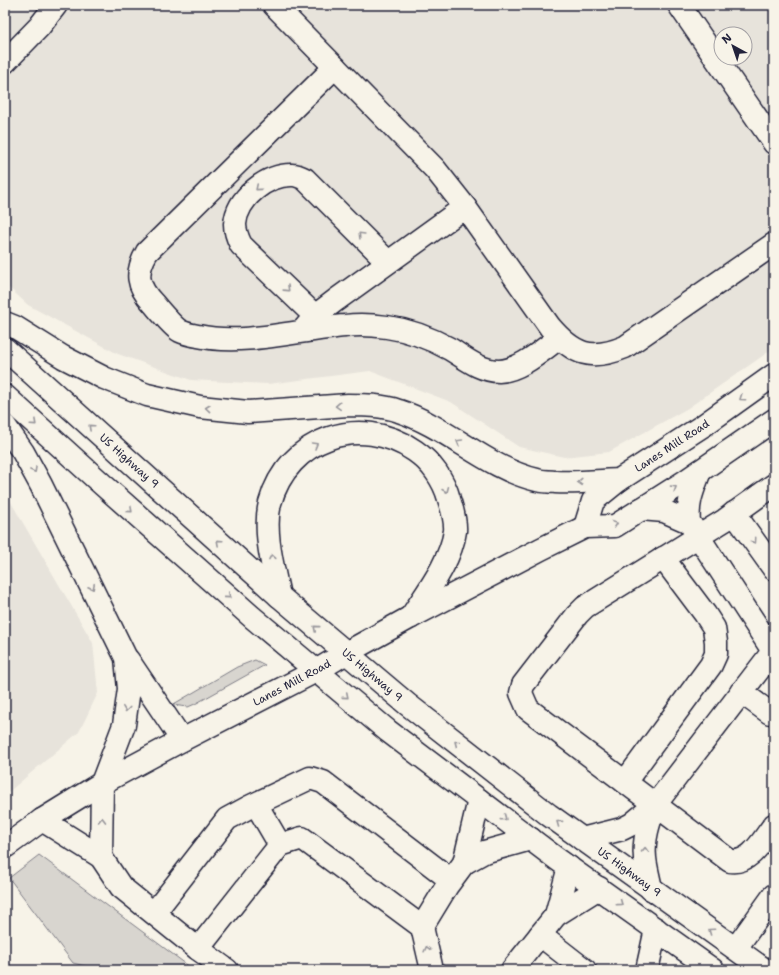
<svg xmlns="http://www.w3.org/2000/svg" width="779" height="975" font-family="'Shantell Sans',sans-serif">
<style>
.built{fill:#e7e3db;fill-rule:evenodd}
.green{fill:#d8d5cf;stroke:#7d7c85}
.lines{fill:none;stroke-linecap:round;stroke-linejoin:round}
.minor-casing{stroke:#22223b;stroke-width:25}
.highway-casing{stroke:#22223b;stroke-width:25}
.minor{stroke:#f7f3e8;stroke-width:22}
.highway{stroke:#f7f3e8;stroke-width:22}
.oneway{stroke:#97959a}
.labels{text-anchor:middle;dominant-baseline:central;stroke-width:3.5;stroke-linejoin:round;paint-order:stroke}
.street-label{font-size:11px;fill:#22223b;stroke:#f7f3e8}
</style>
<rect width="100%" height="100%" fill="#f7f3e8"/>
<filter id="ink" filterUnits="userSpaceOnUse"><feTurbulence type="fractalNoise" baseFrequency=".025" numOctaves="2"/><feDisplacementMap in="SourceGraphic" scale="8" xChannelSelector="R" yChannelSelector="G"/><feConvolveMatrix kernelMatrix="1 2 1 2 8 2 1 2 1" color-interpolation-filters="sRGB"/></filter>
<g filter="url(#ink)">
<g class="built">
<path d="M5 5H774V348L688 408 609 452 564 457 519 447 451 402 370 371 268 384 191 380 118 354 28 305 5 284ZM721 34H745V58H721Z"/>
<polygon points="5,492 93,643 98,693 79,732 5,795"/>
</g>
<g class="green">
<polygon points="255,660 265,665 195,704 188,707 172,705 237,667"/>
<polygon points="39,855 194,970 101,970 73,963 9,878"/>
</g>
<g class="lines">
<defs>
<g id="minor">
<path d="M274 5 435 169 465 207 550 327C574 355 591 361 625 347L774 244"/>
<polyline points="679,5 774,143"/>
<polyline points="5,62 39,27 56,5"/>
<path d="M335 67 147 252C135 273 137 286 153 303 160 311 172 326 180 331 186 334 192 335 198 336 244 346 298 330 345 326 359 324 373 325 387 327 409 330 430 338 450 349 465 358 480 371 499 371 521 370 542 350 559 338"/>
<path d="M315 316 241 245C238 239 235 232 235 224 237 198 267 174 293 175 297 175 301 177 305 179L388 262"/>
<polyline points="305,328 315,316 336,300 465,207"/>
<path d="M700 471C693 490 687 502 689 522L773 651"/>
<path d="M774 485 725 520 585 607 577 615 523 685 521 693 528 709 730 861C751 864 763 839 774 825"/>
<polyline points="641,509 664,511 689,522"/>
<polyline points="734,513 774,569"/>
<polyline points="585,527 593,501 619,480 704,425 774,375"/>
<polyline points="741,692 770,713 774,713"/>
<polyline points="625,782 711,665 716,654 716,642 714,628 705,614 663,558"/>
<polyline points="256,804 280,845"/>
<polyline points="42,820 101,857 121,887 198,949 227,970"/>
<polyline points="582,839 622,829 632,824 655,805 774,650"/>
<polyline points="5,847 42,820 102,783 182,740 316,671 346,653 411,617 541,549 585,527 615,526 684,482 774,420"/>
<polyline points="101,857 102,783"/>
<polyline points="464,863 484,852 531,839"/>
<polyline points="569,867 556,915 599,888"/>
<path d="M651 889C649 878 646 868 645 858 643 840 649 822 655 805"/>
<polyline points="154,913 227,819 251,806 310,778 323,782 451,880"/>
<polyline points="422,927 447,886 464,863 479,800"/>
<polyline points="540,935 585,970"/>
<polyline points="736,948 774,895"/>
<polyline points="198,949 280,845 302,838 422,927 432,970"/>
<polyline points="512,970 556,915"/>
<polyline points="647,970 656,929"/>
</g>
<g id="highway">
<path d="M5 323 15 327 63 357 104 378 147 395 200 407 248 412 348 405C365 405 382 405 399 411 448 427 486 468 537 480 543 482 549 481 555 482 576 483 597 481 619 480"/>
<polyline points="5,349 279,596 407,704 549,815 765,970"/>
<polyline points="5,396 102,484 252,617 388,731 557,859 713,970"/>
<polyline points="5,426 23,452 41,485 126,658 129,689 124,725 102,783"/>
<path d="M279 596C273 567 263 531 270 503 288 438 360 413 415 451 431 462 444 480 449 499 452 509 456 520 455 531 451 561 427 592 411 617"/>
<polyline points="128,660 182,740"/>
</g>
</defs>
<use href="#minor" class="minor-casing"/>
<use href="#highway" class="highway-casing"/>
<use href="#minor" class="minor"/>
<use href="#highway" class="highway"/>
</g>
<defs><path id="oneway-chevron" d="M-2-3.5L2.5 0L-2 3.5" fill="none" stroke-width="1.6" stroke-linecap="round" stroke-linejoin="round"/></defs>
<g class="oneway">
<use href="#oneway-chevron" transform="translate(258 188) rotate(140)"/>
<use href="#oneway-chevron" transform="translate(361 235) rotate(-135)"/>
<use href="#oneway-chevron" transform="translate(287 289) rotate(44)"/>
<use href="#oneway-chevron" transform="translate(742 398) rotate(145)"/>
<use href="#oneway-chevron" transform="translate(338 406) rotate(176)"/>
<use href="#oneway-chevron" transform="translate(208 408) rotate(-174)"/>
<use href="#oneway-chevron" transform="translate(34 423) rotate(42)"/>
<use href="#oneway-chevron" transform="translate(91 427) rotate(-138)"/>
<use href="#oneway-chevron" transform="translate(459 442) rotate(-150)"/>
<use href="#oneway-chevron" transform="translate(315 445) rotate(-30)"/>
<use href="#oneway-chevron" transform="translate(34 470) rotate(61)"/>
<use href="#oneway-chevron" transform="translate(580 482) rotate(177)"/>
<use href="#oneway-chevron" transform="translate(674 488) rotate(-32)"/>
<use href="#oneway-chevron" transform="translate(446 490) rotate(67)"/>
<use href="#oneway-chevron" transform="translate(130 510) rotate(41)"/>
<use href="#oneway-chevron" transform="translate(615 524) rotate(-20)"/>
<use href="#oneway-chevron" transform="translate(754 541) rotate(55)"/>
<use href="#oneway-chevron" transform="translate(219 542) rotate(-138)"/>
<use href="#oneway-chevron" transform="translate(272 557) rotate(-100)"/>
<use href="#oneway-chevron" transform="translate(92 587) rotate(64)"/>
<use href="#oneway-chevron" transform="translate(228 596) rotate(41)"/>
<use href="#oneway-chevron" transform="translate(316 628) rotate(-140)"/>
<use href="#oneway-chevron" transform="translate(346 696) rotate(40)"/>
<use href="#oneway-chevron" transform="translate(126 709) rotate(97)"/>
<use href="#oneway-chevron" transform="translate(457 743) rotate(-142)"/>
<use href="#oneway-chevron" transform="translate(504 818) rotate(37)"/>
<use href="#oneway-chevron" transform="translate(102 820) rotate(-89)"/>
<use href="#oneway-chevron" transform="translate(559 823) rotate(-144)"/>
<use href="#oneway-chevron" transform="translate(645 850) rotate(-88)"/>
<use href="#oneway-chevron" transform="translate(620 903) rotate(36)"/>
<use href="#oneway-chevron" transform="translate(711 931) rotate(-145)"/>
<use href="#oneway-chevron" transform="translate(427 949) rotate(-104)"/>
</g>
</g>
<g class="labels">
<g class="street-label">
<text transform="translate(672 446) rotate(-33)">Lanes Mill Road</text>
<text transform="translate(129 461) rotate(42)">US Highway 9</text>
<text transform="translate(372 675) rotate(40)">US Highway 9</text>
<text transform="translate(292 683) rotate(-28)">Lanes Mill Road</text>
<text transform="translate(629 872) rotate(36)">US Highway 9</text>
</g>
</g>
<rect width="779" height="975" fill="none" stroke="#f7f3e8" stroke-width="20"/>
<rect x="10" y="10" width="759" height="955" fill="none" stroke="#22223b" stroke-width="1.5" filter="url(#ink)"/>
<g transform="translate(733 46) rotate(320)"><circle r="19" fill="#f7f3e8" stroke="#a29fa3"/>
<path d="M0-3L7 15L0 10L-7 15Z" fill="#22223b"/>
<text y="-6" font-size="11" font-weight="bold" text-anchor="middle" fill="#22223b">N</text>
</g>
</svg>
